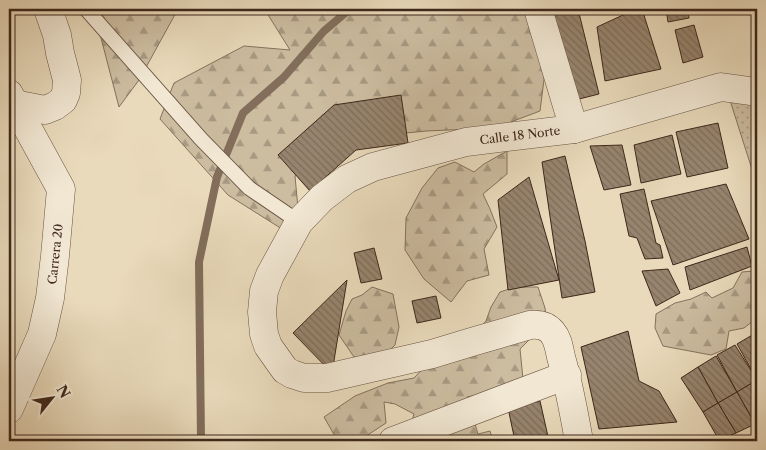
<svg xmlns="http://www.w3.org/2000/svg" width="766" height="450" font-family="'Libre Caslon Text',serif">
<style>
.grass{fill:url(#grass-dots);stroke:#85725e}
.forest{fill:url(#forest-firs);stroke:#85725e}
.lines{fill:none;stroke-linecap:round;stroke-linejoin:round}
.stream{stroke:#826e5b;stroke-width:8}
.building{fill:url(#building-back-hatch);stroke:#3e271b}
.lane-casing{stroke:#695443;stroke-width:16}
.street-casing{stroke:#695443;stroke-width:29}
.lane{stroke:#f1e7d3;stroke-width:14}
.street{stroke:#f1e7d3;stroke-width:28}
.labels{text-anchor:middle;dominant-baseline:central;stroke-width:4.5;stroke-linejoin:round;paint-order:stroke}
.street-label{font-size:12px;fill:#3e271b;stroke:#f1e7d3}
</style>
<defs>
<pattern id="grass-dots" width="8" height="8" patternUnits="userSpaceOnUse" patternTransform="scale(1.25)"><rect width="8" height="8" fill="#ccbca0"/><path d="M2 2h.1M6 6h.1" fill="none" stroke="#a79982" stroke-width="1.8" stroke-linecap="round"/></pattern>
<pattern id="forest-firs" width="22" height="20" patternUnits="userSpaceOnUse" patternTransform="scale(1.25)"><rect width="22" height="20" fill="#ccbca0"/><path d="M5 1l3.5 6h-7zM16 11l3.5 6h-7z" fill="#a79982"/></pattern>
<pattern id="building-back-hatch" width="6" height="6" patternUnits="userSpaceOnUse" patternTransform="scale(1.25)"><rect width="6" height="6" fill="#97846e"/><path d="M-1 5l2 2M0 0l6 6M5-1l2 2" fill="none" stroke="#7d6c5a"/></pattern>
</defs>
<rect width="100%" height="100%" fill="#e9dabb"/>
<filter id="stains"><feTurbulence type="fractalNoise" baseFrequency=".004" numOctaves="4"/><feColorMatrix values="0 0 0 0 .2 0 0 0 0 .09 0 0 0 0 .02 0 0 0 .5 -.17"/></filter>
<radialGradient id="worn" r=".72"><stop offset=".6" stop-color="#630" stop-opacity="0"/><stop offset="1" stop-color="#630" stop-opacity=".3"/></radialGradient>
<polygon class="grass" points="728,94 757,97 757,185"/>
<g class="forest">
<polygon points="88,9 178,9 139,80 119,107 101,38"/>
<polygon points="267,9 530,9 545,72 540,111 495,128 426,131 346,139 295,176 301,241 228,195 160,119 174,83 244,46 290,50 265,10"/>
<polygon points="507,151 507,174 483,194 490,209 497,227 484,249 489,275 467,281 451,302 424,279 405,250 406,218 422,188 438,168 455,162 474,172 484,164"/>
<polygon points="757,269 757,318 744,328 729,331 726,349 711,355 663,346 655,328 656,314 675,303 691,299 706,292 712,298 733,288 742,272 753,271"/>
<polygon points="372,287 393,294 399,327 395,345 379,361 354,357 339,335 346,311 352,299 362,295"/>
<polygon points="515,287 538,287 545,308 546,317 532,337 520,349 523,379 482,394 467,397 478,434 490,431 493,441 406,441 414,414 395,404 384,402 386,423 363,438 336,438 324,417 355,396 388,383 414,378 442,348 469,341 486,321 491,307 500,292"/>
</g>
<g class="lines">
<polyline class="stream" points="201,441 199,262 217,177 243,113 284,77 324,31 350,9"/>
</g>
<g class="building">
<polygon points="548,9 578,9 599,94 571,101"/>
<polygon points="636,9 642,9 661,69 605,81 597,27"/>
<polygon points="666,9 688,9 689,18 668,22"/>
<polygon points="694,25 703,57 683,63 675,30"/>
<polygon points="401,95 408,143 356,150 310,191 278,155 334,105"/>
<polygon points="718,123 728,168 687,177 676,132"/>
<polygon points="672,135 681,174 641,183 634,145"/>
<polygon points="622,145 631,185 604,190 590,146"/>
<polygon points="565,156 585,241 595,292 562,298 542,162"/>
<polygon points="529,177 559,280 508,290 498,200"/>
<polygon points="726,184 749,239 673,265 651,201"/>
<polygon points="644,189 656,243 660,245 663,258 645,259 637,238 629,236 620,194"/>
<polygon points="747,247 752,266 690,290 685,267"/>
<polygon points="374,248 382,279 361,283 354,253"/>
<polygon points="668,269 680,293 656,306 642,271"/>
<polygon points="347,280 332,373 293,333"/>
<polygon points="436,296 441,318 417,323 412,301"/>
<polygon points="628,331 639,381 659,391 677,422 599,429 581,347"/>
<polygon points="754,334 757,339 757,380 737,344"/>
<polygon points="735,345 757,380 737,392 717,355"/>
<polygon points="716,356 737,392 718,403 698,367"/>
<polygon points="698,367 718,403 703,412 681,378"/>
<polygon points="757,380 757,424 755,424 737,392"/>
<polygon points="737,392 755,424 736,433 718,403"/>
<polygon points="540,401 549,441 515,441 508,408"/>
<polygon points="718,403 736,433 719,440 703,412"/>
</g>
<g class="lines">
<defs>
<polyline id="lane" points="86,9 201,139 249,188 299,222"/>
<g id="street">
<polyline points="538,9 574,129"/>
<polyline points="9,94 61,189 55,256 50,298 42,334 9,409"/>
<polyline points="14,104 45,110 55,106 63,100 66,93 67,80 60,53 57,35 48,9"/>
<polyline points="393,441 567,375"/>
<path d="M579 441C574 413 569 385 561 357 559 348 558 339 552 332 546 325 538 324 530 325L475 341 432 354 327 378H304L292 374 285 370 268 346 264 334 262 312 264 291 270 275 299 222 322 198 347 179 373 167 466 142 574 129 721 87 757 92"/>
</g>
</defs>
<use href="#lane" class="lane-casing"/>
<use href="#street" class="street-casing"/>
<use href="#lane" class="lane"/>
<use href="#street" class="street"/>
</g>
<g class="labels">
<g class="street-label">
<text transform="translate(520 135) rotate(-7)">Calle 18 Norte</text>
<text transform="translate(55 254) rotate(-84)">Carrera 20</text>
</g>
</g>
<rect width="766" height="450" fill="none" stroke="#e9dabb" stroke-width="30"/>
<rect x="10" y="10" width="746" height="430" fill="none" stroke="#3e271b" stroke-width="2.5"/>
<rect x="15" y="15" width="736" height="420" fill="none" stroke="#3e271b"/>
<g transform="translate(52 398) rotate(60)" stroke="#f1e7d3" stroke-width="4" paint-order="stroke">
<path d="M0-4L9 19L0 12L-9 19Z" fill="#3e271b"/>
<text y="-8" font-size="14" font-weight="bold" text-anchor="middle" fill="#3e271b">N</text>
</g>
<rect width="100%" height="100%" filter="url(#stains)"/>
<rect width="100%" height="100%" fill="url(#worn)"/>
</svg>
